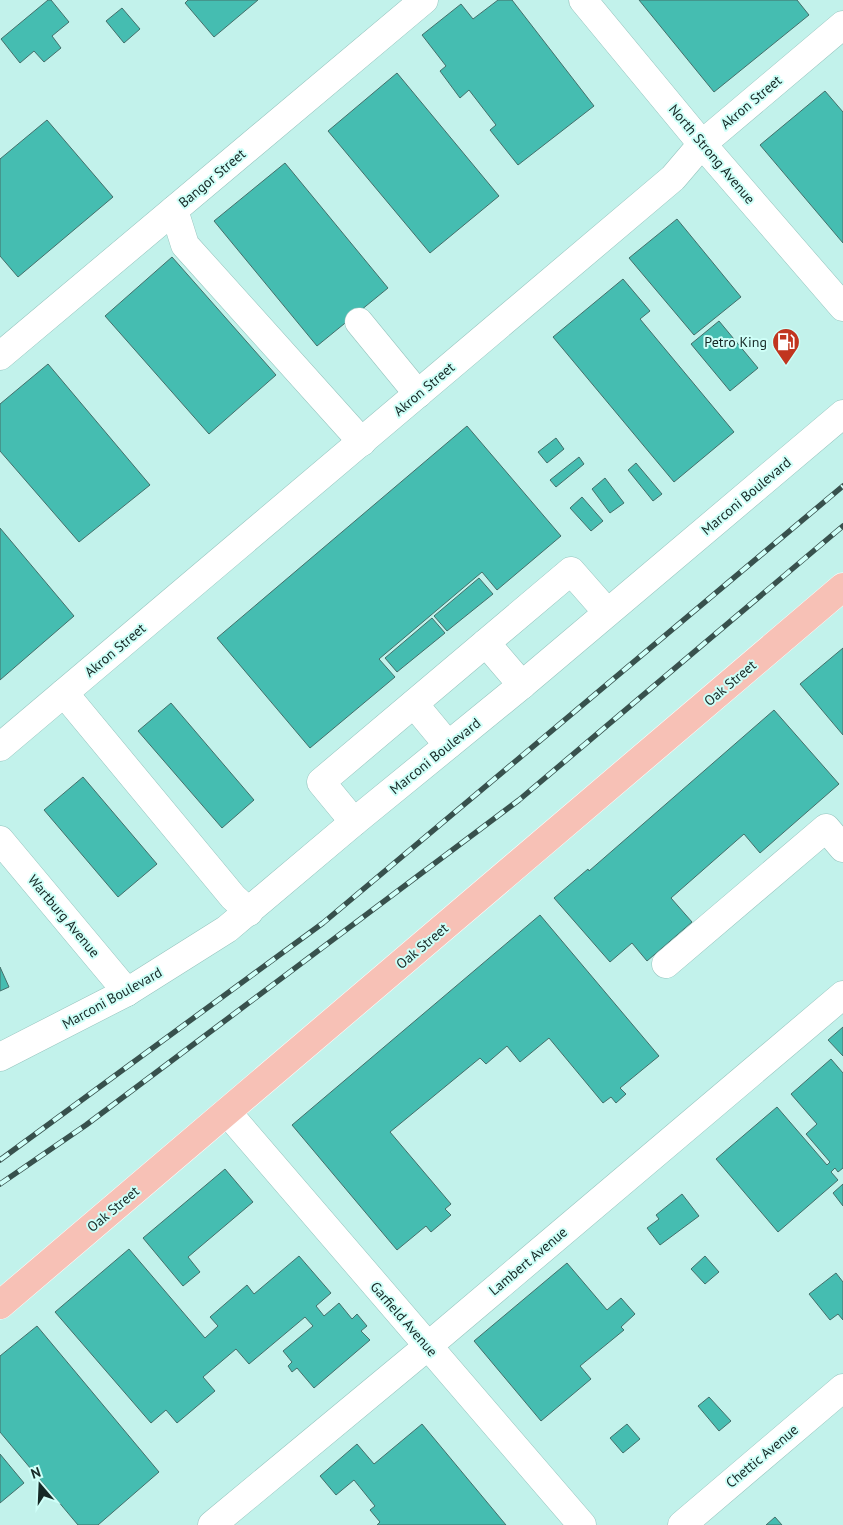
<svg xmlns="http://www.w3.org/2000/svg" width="843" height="1525" font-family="'PT Sans',sans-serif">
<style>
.building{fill:#45bdb1;stroke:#44706b}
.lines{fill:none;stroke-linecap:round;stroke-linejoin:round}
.minor-casing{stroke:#96c4be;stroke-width:29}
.major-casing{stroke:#fff;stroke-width:29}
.minor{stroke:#fff;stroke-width:28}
.major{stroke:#f7c1b6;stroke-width:28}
.rail-casing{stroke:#38514d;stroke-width:5.5}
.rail{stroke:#cffff8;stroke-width:4;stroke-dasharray:11;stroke-linecap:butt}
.labels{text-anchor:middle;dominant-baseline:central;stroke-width:4;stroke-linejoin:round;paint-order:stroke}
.street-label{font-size:14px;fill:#162926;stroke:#cffff8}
.poi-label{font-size:14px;fill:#162926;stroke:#cffff8;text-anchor:end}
</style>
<rect width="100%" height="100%" fill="#c2f2eb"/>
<g class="building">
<polygon points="48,0 51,0 69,22 52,36 61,48 44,62 34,51 20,63 1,39"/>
<polygon points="188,0 258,0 214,37 185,3"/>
<polygon points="498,0 512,0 594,106 518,165 490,130 496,125 469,90 460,98 440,71 446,66 422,35 461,4 473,19"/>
<polygon points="639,0 797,0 809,15 714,92"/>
<polygon points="122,8 140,29 124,43 106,21"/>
<polygon points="397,73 499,196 430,253 328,131"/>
<polygon points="825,91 843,112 843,243 760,145"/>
<polygon points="47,120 113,197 18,277 0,256 0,159"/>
<polygon points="285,163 388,288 317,346 214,221"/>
<polygon points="677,219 741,297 694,335 629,258"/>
<polygon points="172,257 276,375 209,434 105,316"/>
<polygon points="623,279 650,311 640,319 734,432 674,482 553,337"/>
<polygon points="719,321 758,368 730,391 691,344"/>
<polygon points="48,364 150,485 79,542 0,451 0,404"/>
<polygon points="467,426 561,536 497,590 482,572 379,659 395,677 310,748 217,638"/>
<polygon points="556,438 564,449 547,463 538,452"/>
<polygon points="579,457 584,464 556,487 550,480"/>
<polygon points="636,463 662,494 653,501 628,470"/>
<polygon points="605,478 624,503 610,513 592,489"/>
<polygon points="582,497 603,521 591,531 570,508"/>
<polygon points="0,528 74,616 0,680"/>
<polygon points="479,578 493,594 447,631 434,616"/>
<polygon points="432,618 445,633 397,672 385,658"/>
<polygon points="843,648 843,735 800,684"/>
<polygon points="171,703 254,800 222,828 138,731"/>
<polygon points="774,710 839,784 760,853 744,834 671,898 692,922 647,961 632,943 610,962 554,898 588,869 589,871"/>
<polygon points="83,777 157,864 118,897 44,810"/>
<polygon points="540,915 659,1056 620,1088 626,1094 616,1103 611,1097 603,1103 549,1038 520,1062 507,1046 486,1064 480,1058 390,1132 451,1204 445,1209 451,1215 431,1232 426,1226 397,1250 292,1125"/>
<polygon points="0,967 9,987 0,991"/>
<polygon points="843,1027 843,1056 828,1040"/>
<polygon points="831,1059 843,1073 843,1168 838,1172 835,1168 831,1172 838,1180 778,1232 716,1159 777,1107 827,1165 830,1162 806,1134 817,1124 791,1094"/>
<polygon points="225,1169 253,1202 188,1257 200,1272 183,1286 143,1238"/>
<polygon points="843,1184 843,1206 833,1193"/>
<polygon points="682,1194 699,1216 660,1245 647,1228 659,1219 656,1215"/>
<polygon points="129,1249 205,1338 218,1326 210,1317 247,1285 254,1294 299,1256 331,1293 316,1306 324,1316 339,1303 352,1319 357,1314 367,1326 361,1331 370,1340 314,1388 297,1368 292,1372 288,1366 292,1362 283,1351 313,1326 305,1317 249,1364 236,1349 203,1377 215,1391 177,1423 166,1410 151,1423 55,1312"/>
<polygon points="705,1256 719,1272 705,1284 691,1269"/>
<polygon points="567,1263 607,1310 621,1298 635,1314 621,1327 624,1330 580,1366 591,1379 541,1421 474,1341"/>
<polygon points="836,1273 843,1282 843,1320 838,1314 830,1320 809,1294"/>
<polygon points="37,1326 159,1472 98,1525 78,1525 0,1432 0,1356"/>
<polygon points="709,1397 731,1421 719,1431 698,1406"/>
<polygon points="422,1424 506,1525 377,1525 380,1522 370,1510 375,1506 354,1480 336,1495 320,1476 357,1444 374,1464"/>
<polygon points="627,1424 640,1439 623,1453 610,1438"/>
<polygon points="0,1454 24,1483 0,1503"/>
<polygon points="775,1517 782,1525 766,1525"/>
</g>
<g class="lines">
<defs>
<g id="minor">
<polyline points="583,0 702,144 843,307"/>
<polyline points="174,210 185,245 362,442"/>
<polyline points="359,322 418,394"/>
<polyline points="0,356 424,0"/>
<polyline points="486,643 522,685"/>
<polyline points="64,693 233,897 249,912"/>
<polyline points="414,704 448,745"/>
<polyline points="0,747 673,178 702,144 843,25"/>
<polyline points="354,822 321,782 571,571 607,612"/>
<polyline points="0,840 127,992"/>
<polyline points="666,964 826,828 843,848"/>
<polyline points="0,1057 127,992 227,929 354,822 522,685 843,414"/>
<polyline points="227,1112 582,1525"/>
<polyline points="212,1525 428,1346 843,995"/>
<polyline points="682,1525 843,1388"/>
</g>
<polyline id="major" points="0,1305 843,587"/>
</defs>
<use href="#minor" class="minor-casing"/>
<use href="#major" class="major-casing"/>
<use href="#minor" class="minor"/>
<use href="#major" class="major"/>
<defs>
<g id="rail">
<polyline points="0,1160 323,923 843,486"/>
<polyline points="0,1184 86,1125 519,800 843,526"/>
</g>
</defs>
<use href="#rail" class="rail-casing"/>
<use href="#rail" class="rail"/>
</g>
<defs>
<symbol id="fuel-pin" viewBox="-11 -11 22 30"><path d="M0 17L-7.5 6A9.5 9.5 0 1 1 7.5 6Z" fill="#c1351f" stroke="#cffff8"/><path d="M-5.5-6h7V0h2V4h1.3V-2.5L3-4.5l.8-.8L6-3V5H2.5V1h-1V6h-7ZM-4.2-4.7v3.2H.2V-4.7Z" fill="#fff"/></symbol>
</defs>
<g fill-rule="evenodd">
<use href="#fuel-pin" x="770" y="326" width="32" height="43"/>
</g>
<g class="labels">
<g class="street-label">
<text transform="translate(751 102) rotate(-40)">Akron Street</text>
<text transform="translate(712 154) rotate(50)">North Strong Avenue</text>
<text transform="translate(212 178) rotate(-40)">Bangor Street</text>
<text transform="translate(424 389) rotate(-40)">Akron Street</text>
<text transform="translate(746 496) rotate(-40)">Marconi Boulevard</text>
<text transform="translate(115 650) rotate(-40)">Akron Street</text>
<text transform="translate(730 683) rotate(-40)">Oak Street</text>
<text transform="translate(435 756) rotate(-39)">Marconi Boulevard</text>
<text transform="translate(64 916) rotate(50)">Wartburg Avenue</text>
<text transform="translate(422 946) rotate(-40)">Oak Street</text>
<text transform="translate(112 998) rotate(-29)">Marconi Boulevard</text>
<text transform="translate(113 1209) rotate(-40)">Oak Street</text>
<text transform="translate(528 1261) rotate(-40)">Lambert Avenue</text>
<text transform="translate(404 1319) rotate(49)">Garfield Avenue</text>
<text transform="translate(762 1456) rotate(-40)">Chettic Avenue</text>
</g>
<g class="poi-label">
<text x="767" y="342">Petro King</text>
</g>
</g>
<g transform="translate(40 1485) rotate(341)" stroke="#cffff8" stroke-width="4" paint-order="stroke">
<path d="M0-4L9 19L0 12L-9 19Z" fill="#162926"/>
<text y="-8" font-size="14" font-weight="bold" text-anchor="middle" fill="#162926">N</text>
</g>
</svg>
